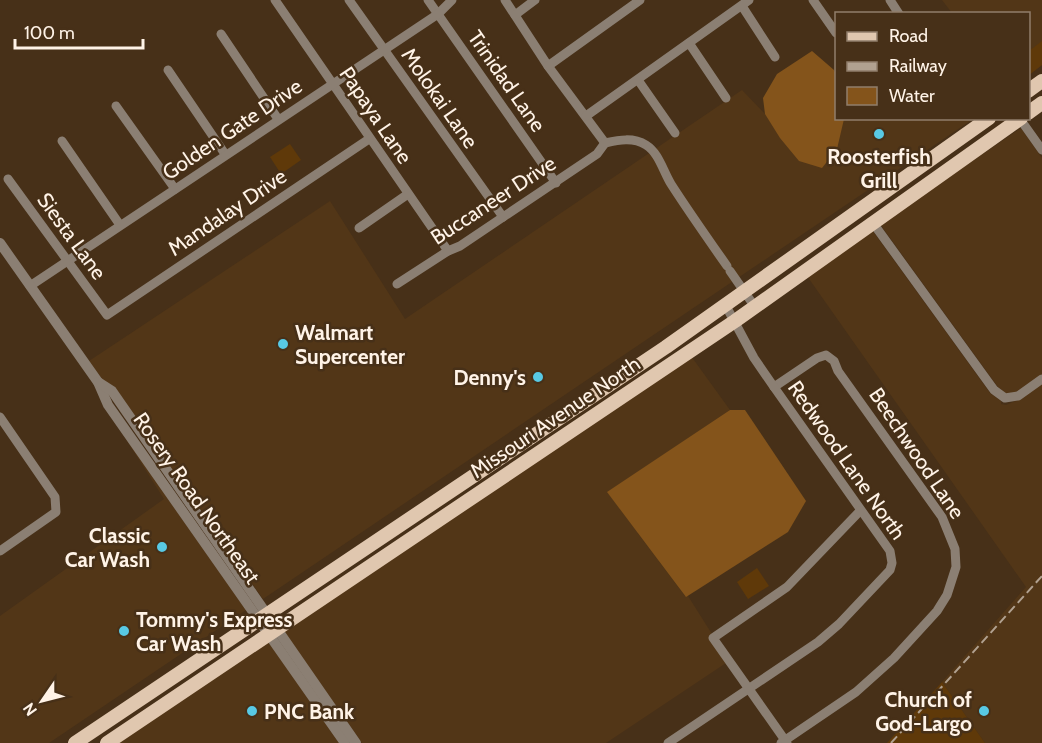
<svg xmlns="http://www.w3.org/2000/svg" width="1042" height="743" font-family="Cabin,sans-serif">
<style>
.built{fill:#523617}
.green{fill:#5f3909}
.water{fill:#84541b}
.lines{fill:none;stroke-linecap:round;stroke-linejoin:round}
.minor{stroke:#8b7f73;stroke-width:9}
.tertiary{stroke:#8b7f73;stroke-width:10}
.primary{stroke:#e0c7af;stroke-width:14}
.rail{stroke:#b1a190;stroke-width:2;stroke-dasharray:9 4.5;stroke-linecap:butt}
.poi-dot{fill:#58c9e4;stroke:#473018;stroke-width:2}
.labels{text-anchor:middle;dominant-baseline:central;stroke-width:5;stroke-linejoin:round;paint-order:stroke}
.street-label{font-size:21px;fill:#fff3e7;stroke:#473018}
.poi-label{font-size:21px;font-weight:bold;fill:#fff3e7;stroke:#473018;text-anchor:start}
</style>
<rect width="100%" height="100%" fill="#473018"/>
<g class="built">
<polygon points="942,0 1042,0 1042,65 1029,75 1028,14 952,13"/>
<polygon points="742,90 765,114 842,124 844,119 973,119 263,599 116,389 102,379 89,361 330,201 405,319"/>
<polygon points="1021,128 1042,158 1042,374 1016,392 1007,394 998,387 880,224"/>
<polygon points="872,230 990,393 1001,401 1001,404 1006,405 1018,400 1042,384 1042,743 985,743 942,682 1026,587 807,276"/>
<polygon points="691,356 730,410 608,493 685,596 688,596 729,661 606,743 362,743 283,630"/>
<polygon points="124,436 246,610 49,743 0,743 0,616 164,499"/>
<polygon points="268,641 339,743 115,743"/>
</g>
<g class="green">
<polygon points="1042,41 1042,65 1029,75 1029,51"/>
<polygon points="290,144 301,160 281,174 270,157"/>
<polygon points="757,568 769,586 748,599 737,582"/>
<polygon points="942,682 985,743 887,743"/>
</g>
<g class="water">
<polygon points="812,51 834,70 836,74 836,118 844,119 837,149 822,168 799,161 780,138 765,114 763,98 777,74"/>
<polygon points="730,410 745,410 806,501 788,532 686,597 607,492"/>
</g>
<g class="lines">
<g class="minor">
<polyline points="275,0 448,251"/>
<polyline points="349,0 503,217"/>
<polyline points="428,0 556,183"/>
<polyline points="505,0 548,66 605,143"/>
<polyline points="813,0 836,33"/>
<polyline points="890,0 899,14"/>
<polyline points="742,6 775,57"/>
<polyline points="515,15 535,0"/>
<polyline points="221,34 278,119"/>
<polyline points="689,43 726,98"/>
<polyline points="548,66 640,0"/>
<polyline points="168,70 225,154"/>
<polyline points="638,80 675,133"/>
<polyline points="116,106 175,189"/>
<polyline points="586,116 749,0"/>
<polyline points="1020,119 1042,150"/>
<polyline points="62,141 120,225"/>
<path d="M605 143C619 140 633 137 646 145 659 153 663 171 671 184 689 212 708 239 727 266"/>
<polyline points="8,179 107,315 369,139"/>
<polyline points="873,223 994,390 1005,398 1018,396 1042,379"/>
<polyline points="359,228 408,194"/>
<polyline points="730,271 755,307"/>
<polyline points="397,284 448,251 460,246 597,154 605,143"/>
<polyline points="30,286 438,14 452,0"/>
<polyline points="774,387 817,358 826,355 834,361 838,371 942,517 955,549 956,567 947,595 937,611 894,658 856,692 781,743"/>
<polyline points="0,417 55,497 56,512 0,551"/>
<polyline points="668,743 818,642 839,624 890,570 892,563 890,551 774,387 754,358 726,306"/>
<polyline points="787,743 713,638 787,587 860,511"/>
</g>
<g class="tertiary">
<polyline points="0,243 98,382 108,405 345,743"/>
<polyline points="98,382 112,391 356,743"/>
</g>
<g class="primary">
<polyline points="1028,91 1042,81"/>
<polyline points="1028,113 1042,103"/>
<polyline points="75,743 666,347 989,118"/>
<polyline points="107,743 735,321 1021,118"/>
</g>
<polyline class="rail" points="891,743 1042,576"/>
</g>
<g class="poi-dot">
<circle cx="879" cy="134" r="6"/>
<circle cx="283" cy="344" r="6"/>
<circle cx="538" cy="377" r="6"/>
<circle cx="162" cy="547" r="6"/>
<circle cx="124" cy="631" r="6"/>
<circle cx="252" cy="711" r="6"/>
<circle cx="984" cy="711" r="6"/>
</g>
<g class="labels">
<g class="street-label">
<text transform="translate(507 81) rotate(55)">Trinidad Lane</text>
<text transform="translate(440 98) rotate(55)">Molokai Lane</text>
<text transform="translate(376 115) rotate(56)">Papaya Lane</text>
<text transform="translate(232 129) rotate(-34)">Golden Gate Drive</text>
<text transform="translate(493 200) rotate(-33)">Buccaneer Drive</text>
<text transform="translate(227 212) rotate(-34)">Mandalay Drive</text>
<text transform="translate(72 236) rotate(54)">Siesta Lane</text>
<text transform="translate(555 417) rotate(-34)">Missouri Avenue North</text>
<text transform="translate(917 453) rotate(56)">Beechwood Lane</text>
<text transform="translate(847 460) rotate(55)">Redwood Lane North</text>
<text transform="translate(197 498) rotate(55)">Rosery Road Northeast</text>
</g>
<g class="poi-label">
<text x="879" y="156" text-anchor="middle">Roosterfish<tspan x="879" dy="24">Grill</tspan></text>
<text x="295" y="332">Walmart<tspan x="295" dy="24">Supercenter</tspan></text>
<text x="526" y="377" text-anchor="end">Denny's</text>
<text x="150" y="535" text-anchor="end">Classic<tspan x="150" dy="24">Car Wash</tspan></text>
<text x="136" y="619">Tommy's Express<tspan x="136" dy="24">Car Wash</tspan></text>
<text x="972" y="699" text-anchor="end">Church of<tspan x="972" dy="24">God-Largo</tspan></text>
<text x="264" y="711">PNC Bank</text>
</g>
</g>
<rect x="835" y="12" width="195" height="108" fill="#473018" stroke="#917e6b" stroke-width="1.5"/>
<rect x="847" y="32" width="30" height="9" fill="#e0c7af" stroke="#917e6b" stroke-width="1.5"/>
<text x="889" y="42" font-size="18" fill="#fff3e7">Road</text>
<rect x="847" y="62" width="30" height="9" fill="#b1a190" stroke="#917e6b" stroke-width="1.5"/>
<text x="889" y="72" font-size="18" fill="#fff3e7">Railway</text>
<rect x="847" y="87" width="30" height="18" fill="#84541b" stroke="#917e6b" stroke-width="1.5"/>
<text x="889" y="102" font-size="18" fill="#fff3e7">Water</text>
<g transform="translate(42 701) rotate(235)" stroke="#473018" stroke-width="4.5" paint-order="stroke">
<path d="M0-4.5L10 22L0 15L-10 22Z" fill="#fff3e7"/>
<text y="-9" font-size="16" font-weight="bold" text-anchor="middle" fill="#fff3e7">N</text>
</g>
<path d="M15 39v9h128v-9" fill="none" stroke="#fff3e7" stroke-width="3"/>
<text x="24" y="39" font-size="18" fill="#fff3e7" stroke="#473018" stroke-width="4.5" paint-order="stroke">100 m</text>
</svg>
